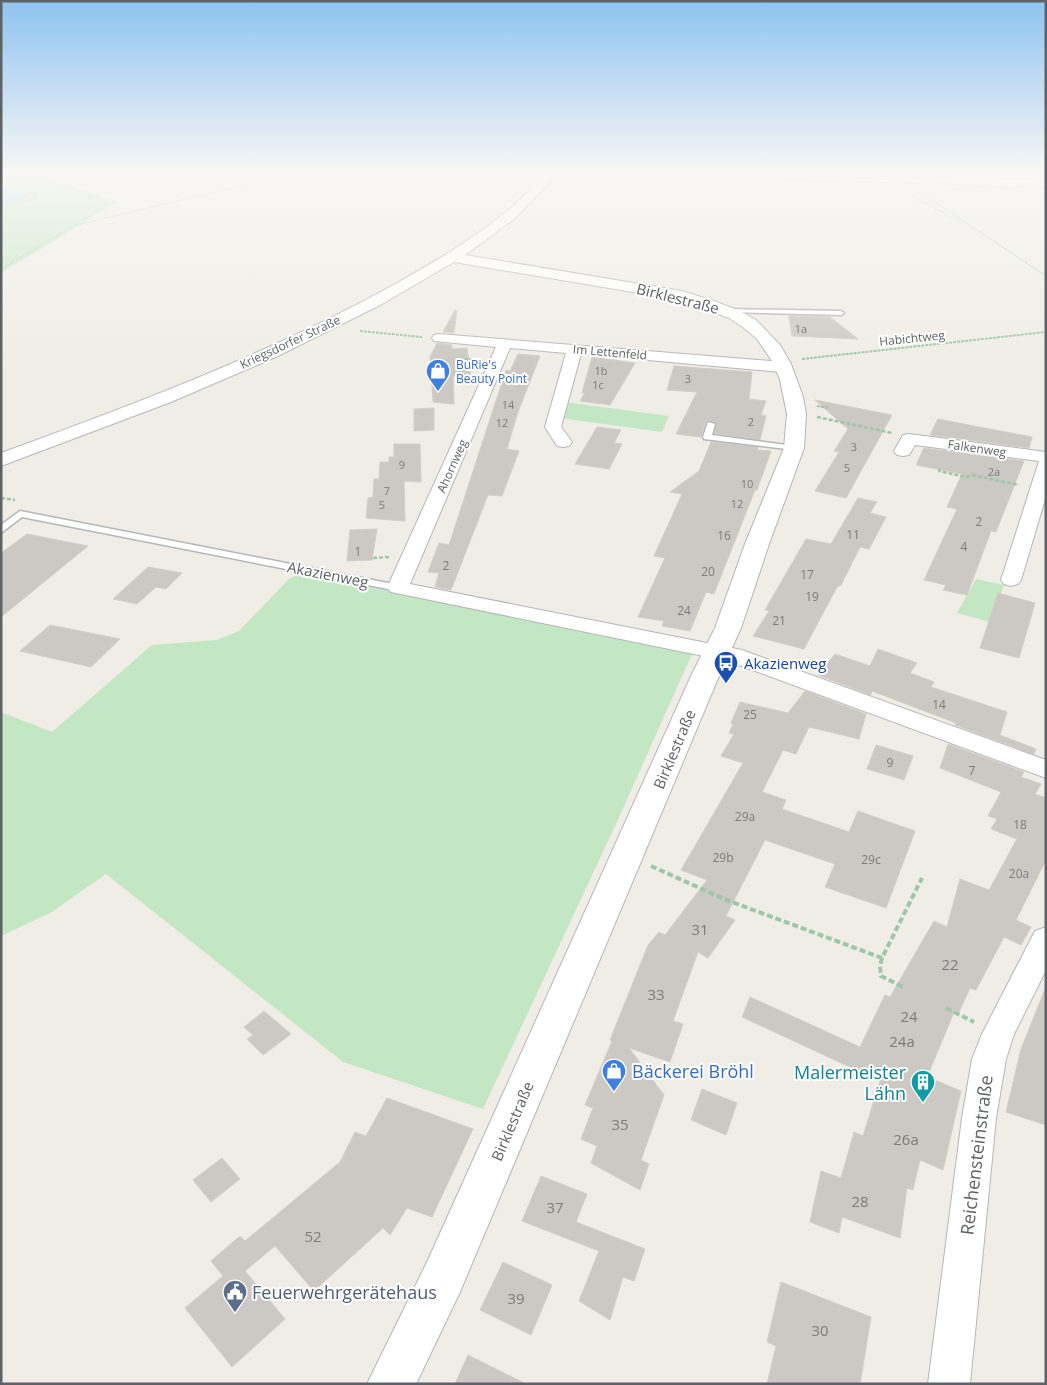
<svg xmlns="http://www.w3.org/2000/svg" width="1047" height="1385" font-family="'Open Sans',sans-serif">
<style>
.green{fill:#c4e7c3}
.water{fill:#a8dafe}
.building{fill:#ccc8c3;stroke:#d4cfc4}
.lines{fill:none;stroke-linecap:round;stroke-linejoin:round}
.lane-casing{stroke:#b3b6ba;stroke-width:3}
.street-casing{stroke:#b3b6ba;stroke-width:2}
.secondary-casing{stroke:#b2b6ba;stroke-width:2}
.path-far3{stroke:#9dc7a8;stroke-width:1;stroke-dasharray:2.5 1;stroke-linecap:butt}
.path-far2{stroke:#9dc7a8;stroke-width:2;stroke-dasharray:3 1;stroke-linecap:butt}
.path-far1{stroke:#9dc7a8;stroke-width:2.5;stroke-dasharray:4 2;stroke-linecap:butt}
.path{stroke:#9dc7a8;stroke-width:4;stroke-dasharray:6 3;stroke-linecap:butt}
.lane{fill:#fff;fill-rule:evenodd}
.street{fill:#fff;fill-rule:evenodd}
.secondary{fill:#fff;fill-rule:evenodd}
.path-bridge{stroke:#9dc7a8;stroke-width:1;stroke-dasharray:2.5 1;stroke-linecap:butt}
.labels{text-anchor:middle;dominant-baseline:central;stroke-width:4;stroke-linejoin:round;paint-order:stroke}
.far-number-label{font-size:11px;fill:#7a7c7d}
.far-street-label{font-size:12px;fill:#5e6266;stroke:#fff}
.far-shop-label{font-size:12px;fill:#366cbe;stroke:#fff;text-anchor:start}
.number-label{font-size:12px;fill:#7a7c7d}
.street-label{font-size:15px;fill:#5e6266;stroke:#fff}
.transit-label{font-size:15px;fill:#164399;stroke:#fff;text-anchor:start}
.near-number-label{font-size:15px;fill:#7a7c7d}
.near-shop-label{font-size:18px;fill:#366cbe;stroke:#fff;text-anchor:start}
.near-culture-label{font-size:18px;fill:#0d838f;stroke:#fff;text-anchor:end}
.near-street-label{font-size:18px;fill:#5e6266;stroke:#fff}
.near-service-label{font-size:18px;fill:#4e5e75;stroke:#fff;text-anchor:start}
</style>
<rect width="100%" height="100%" fill="#f0ede6"/>
<g class="green">
<polygon points="1,172 30,172 118,202 1,273 1,204 21,201 24,193 1,183"/>
<polygon points="564,402 669,416 662,432 560,418"/>
<polygon points="301,573 692,654 616,824 483,1109 343,1062 106,874 52,912 1,936 1,712 52,732 152,645 217,640 239,631 289,579"/>
<polygon points="976,579 1004,585 990,622 957,613"/>
</g>
<polygon class="water" points="1,183 24,193 28,198 21,201 1,204"/>
<g class="building">
<polygon points="455,310 457,311 454,333 443,332"/>
<polygon points="789,316 830,317 858,339 792,336"/>
<polygon points="437,343 452,345 452,349 467,348 471,377 453,376 454,404 433,402 430,357"/>
<polygon points="518,354 540,356 518,412 507,449 519,451 502,496 488,495 451,590 435,587 439,573 428,572 439,543 449,545 506,370 510,371"/>
<polygon points="592,357 635,363 610,405 580,401 585,393 582,393"/>
<polygon points="674,366 752,372 749,399 766,401 761,415 766,416 760,440 714,433 717,423 709,420 706,421 701,437 676,434 697,392 667,390"/>
<polygon points="815,400 892,415 846,498 815,491 839,452 834,451 848,429"/>
<polygon points="434,408 434,430 414,431 414,409"/>
<polygon points="938,419 979,427 1032,437 1029,448 930,435"/>
<polygon points="597,427 621,430 614,443 622,444 609,469 575,464"/>
<polygon points="711,442 758,447 757,450 771,451 757,490 755,490 714,594 706,592 690,631 662,626 664,621 638,617 665,558 654,556 682,494 670,492 699,471"/>
<polygon points="394,444 420,444 421,482 404,481 405,521 366,518 368,498 373,497 374,479 379,479 380,462 389,462 389,457 394,457"/>
<polygon points="924,448 1024,461 996,532 991,531 967,595 943,590 946,585 924,580 957,509 947,507 962,474 916,465"/>
<polygon points="858,498 877,502 870,513 886,517 869,549 860,547 841,585 837,587 804,649 753,636 769,611 765,610 806,539 831,544"/>
<polygon points="377,529 372,560 347,561 350,530"/>
<polygon points="27,534 88,546 1,617 1,553"/>
<polygon points="148,567 182,573 166,589 156,587 137,604 113,599"/>
<polygon points="998,593 1035,603 1019,658 980,648"/>
<polygon points="50,625 120,639 91,667 20,651"/>
<polygon points="878,649 917,663 910,673 934,682 931,687 1007,712 1000,735 1036,749 1034,754 955,725 956,723 872,691 871,695 818,675 835,654 870,666"/>
<polygon points="805,691 866,714 859,739 809,727 796,754 783,750 762,792 786,800 782,809 849,832 858,811 915,831 886,908 825,887 835,864 765,840 726,916 735,920 708,958 698,952 673,1021 683,1024 670,1062 629,1048 664,1095 641,1160 649,1164 640,1190 591,1163 597,1146 581,1139 593,1108 585,1105 612,1041 610,1040 648,945 659,932 665,935 707,880 681,870 743,763 721,756 734,734 729,733 733,724 731,723 740,702 788,713"/>
<polygon points="948,744 1024,772 1021,777 1041,784 1035,794 1046,798 1046,860 1016,920 1031,927 1021,945 1004,937 976,990 970,988 959,1012 955,1010 927,1077 961,1091 943,1170 920,1160 913,1190 907,1188 900,1238 842,1217 839,1233 810,1222 821,1171 841,1178 854,1132 863,1136 880,1081 742,1017 750,997 860,1047 885,995 890,997 934,921 947,927 960,879 989,890 1017,839 991,829 997,819 988,816 1001,792 940,768"/>
<polygon points="876,745 913,756 904,780 867,769"/>
<polygon points="1045,989 1046,989 1046,1125 1006,1112 1021,1049"/>
<polygon points="264,1011 291,1034 263,1055 247,1039 253,1035 244,1027"/>
<polygon points="702,1089 737,1103 726,1135 691,1120"/>
<polygon points="387,1098 473,1129 432,1217 407,1208 390,1235 383,1228 314,1291 275,1246 245,1271 285,1319 232,1367 185,1308 223,1276 211,1261 240,1236 245,1241 340,1162 355,1132 366,1136"/>
<polygon points="222,1158 240,1179 211,1202 193,1180"/>
<polygon points="541,1176 587,1194 576,1222 645,1249 634,1281 623,1277 610,1320 579,1301 599,1251 522,1221"/>
<polygon points="503,1262 552,1285 531,1335 480,1310"/>
<polygon points="781,1282 871,1317 860,1384 767,1384 776,1346 767,1342"/>
<polygon points="468,1355 526,1384 455,1384"/>
</g>
<g class="lines">
<defs>
<g id="lane">
<polygon points="727,309 841,311 844,313 841,315 725,312 724,311"/>
<polygon points="708,422 715,424 712,435 794,446 798,448 794,450 704,439 703,437"/>
<polygon points="20,511 398,585 403,588 398,591 22,517 1,533 1,525"/>
</g>
<g id="street">
<polygon points="439,334 782,362 787,364 790,367 787,370 782,372 581,354 561,427 572,442 569,446 563,447 557,446 545,427 566,353 510,348 410,584 742,650 1046,760 1046,778 728,661 391,592 387,588 496,347 434,341 432,338 434,335"/>
<polygon points="909,434 1046,452 1046,496 1021,580 1018,584 1011,586 1004,584 1001,580 1039,461 915,445 909,455 903,456 897,455 894,451 903,435"/>
<polygon points="1046,927 1046,970 1014,1034 1006,1059 996,1118 970,1384 928,1384 962,1118 972,1059 982,1034 1035,931"/>
</g>
<g id="secondary">
<path d="M532 172H582L576 176 555 177 514 219 465 255 682 291 714 301 740 311 756 320 780 345 791 364 803 397 806 414 804 448 769 544 741 628 719 676 460 1292 416 1384H367L428 1260 691 676 715 628 745 544 784 448 787 414 780 380 774 364 757 339 744 328 729 318 680 300 454 262 382 304 278 356 171 402 1 466V453C136 404 271 353 397 283 450 253 503 222 543 176L534 175Z"/>
<polygon points="614,172 770,172 1046,180 1046,188 931,183 620,176"/>
</g>
</defs>
<use href="#lane" class="lane-casing"/>
<use href="#street" class="street-casing"/>
<use href="#secondary" class="secondary-casing"/>
<g class="path-far3">
<polyline points="1,179 34,192 37,198 1,207"/>
<polyline points="909,195 964,223"/>
<polyline points="926,196 1046,276"/>
<polyline points="73,226 299,172"/>
<polyline points="1,269 101,209 107,202 25,172"/>
</g>
<g class="path-far2">
<polyline points="360,331 422,337"/>
<polyline points="465,359 474,359"/>
<polyline points="802,359 1046,332"/>
<polyline points="817,406 829,408"/>
</g>
<g class="path-far1">
<polyline points="817,417 892,433"/>
<polyline points="940,469 939,471 966,477 972,475 1019,485"/>
<polyline points="1,498 15,500"/>
<polyline points="373,558 389,557"/>
</g>
<g class="path">
<polyline points="651,866 724,899 882,958 922,878"/>
<polyline points="882,958 880,966 881,976 905,988"/>
<polyline points="946,1008 974,1022"/>
</g>
<use href="#lane" class="lane"/>
<use href="#street" class="street"/>
<use href="#secondary" class="secondary"/>
<polyline class="path-bridge" points="890,172 912,186"/>
</g>
<linearGradient id="sky" x2="0" y2="1"><stop stop-color="#8ec3f1"/><stop offset="0.47" stop-color="#f8f7f4"/><stop offset="1" stop-color="#f8f7f4" stop-opacity="0"/></linearGradient>
<rect width="1047" height="366" fill="url(#sky)"/>
<defs>
<symbol id="shop-pin" viewBox="-11 -11 22 30"><path d="M0 17L-7.5 6A9.5 9.5 0 1 1 7.5 6Z" fill="#3f7fe0" stroke="#fff"/><path d="M-5-2.5h2.3a2.7 3.5 0 0 1 5.4 0H5L5.5 6h-11ZM-1.5-2.5h3a1.5 2.3 0 0 0-3 0Z" fill="#fff"/></symbol>
<symbol id="bus-pin" viewBox="-11 -11 22 30"><path d="M0 17L-7.5 6A9.5 9.5 0 1 1 7.5 6Z" fill="#1a4fb4" stroke="#fff"/><path d="M-5-6H5V4H4V6H2V4H-2V6H-4V4H-5ZM-3.5-4V0h7V-4ZM-3.5 1.2v1.5H-2V1.2ZM2 1.2v1.5H3.5V1.2Z" fill="#fff"/></symbol>
<symbol id="building-pin" viewBox="-11 -11 22 30"><path d="M0 17L-7.5 6A9.5 9.5 0 1 1 7.5 6Z" fill="#0f9aa8" stroke="#fff"/><path d="M-4-6H4V6H1V3H-1V6H-4ZM-2.5-4.3h1.7v1.8h-1.7ZM.8-4.3h1.7v1.8H.8ZM-2.5-1h1.7V.8h-1.7ZM.8-1h1.7V.8H.8Z" fill="#fff"/></symbol>
<symbol id="civic-pin" viewBox="-11 -11 22 30"><path d="M0 17L-7.5 6A9.5 9.5 0 1 1 7.5 6Z" fill="#5c6f8a" stroke="#fff"/><path d="M-.6-6.5H3V-4.5H.6V-3L4-1V1h2V6H-6V1h2V-1L-.6-3ZM-1.2 2.5V6h2.4V2.5Z" fill="#fff"/></symbol>
</defs>
<g fill-rule="evenodd">
<use href="#shop-pin" x="424" y="357" width="28" height="38"/>
<use href="#bus-pin" x="712" y="649" width="28" height="38"/>
<use href="#shop-pin" x="600" y="1057" width="28" height="38"/>
<use href="#building-pin" x="909" y="1068" width="28" height="38"/>
<use href="#civic-pin" x="221" y="1278" width="28" height="38"/>
</g>
<g class="labels">
<g class="far-number-label">
<text x="801" y="328">1a</text>
<text x="601" y="370">1b</text>
<text x="688" y="378">3</text>
<text x="598" y="384">1c</text>
<text x="508" y="404">14</text>
<text x="751" y="421">2</text>
<text x="502" y="422">12</text>
<text x="854" y="446">3</text>
<text x="402" y="464">9</text>
<text x="847" y="467">5</text>
<text x="994" y="471">2a</text>
<text x="747" y="483">10</text>
<text x="387" y="490">7</text>
<text x="737" y="503">12</text>
<text x="382" y="504">5</text>
</g>
<g class="far-street-label">
<text transform="translate(912 338) rotate(-6)">Habichtweg</text>
<text transform="translate(290 342) rotate(-25)">Kriegsdorfer Straße</text>
<text transform="translate(610 352) rotate(5)">Im Lettenfeld</text>
<text transform="translate(977 448) rotate(8)">Falkenweg</text>
<text transform="translate(452 466) rotate(-66)">Ahornweg</text>
</g>
<g class="far-shop-label">
<text x="456" y="364">BuRie's<tspan x="456" dy="14">Beauty Point</tspan></text>
</g>
<g class="number-label">
<text x="979" y="521">2</text>
<text x="853" y="534">11</text>
<text x="724" y="535">16</text>
<text x="964" y="546">4</text>
<text x="358" y="551">1</text>
<text x="446" y="565">2</text>
<text x="708" y="571">20</text>
<text x="807" y="574">17</text>
<text x="812" y="596">19</text>
<text x="684" y="610">24</text>
<text x="779" y="620">21</text>
<text x="939" y="704">14</text>
<text x="750" y="714">25</text>
<text x="890" y="762">9</text>
<text x="972" y="770">7</text>
<text x="745" y="816">29a</text>
<text x="1020" y="824">18</text>
<text x="723" y="857">29b</text>
<text x="871" y="859">29c</text>
<text x="1019" y="873">20a</text>
</g>
<g class="street-label">
<text transform="translate(678 298) rotate(14)">Birklestraße</text>
<text transform="translate(328 574) rotate(11)">Akazienweg</text>
<text transform="translate(674 749) rotate(-67)">Birklestraße</text>
<text transform="translate(512 1121) rotate(-67)">Birklestraße</text>
</g>
<g class="transit-label">
<text x="744" y="663">Akazienweg</text>
</g>
<g class="near-number-label">
<text x="700" y="929">31</text>
<text x="950" y="964">22</text>
<text x="656" y="994">33</text>
<text x="909" y="1016">24</text>
<text x="902" y="1041">24a</text>
<text x="620" y="1124">35</text>
<text x="906" y="1139">26a</text>
<text x="860" y="1201">28</text>
<text x="555" y="1207">37</text>
<text x="313" y="1236">52</text>
<text x="516" y="1298">39</text>
<text x="820" y="1330">30</text>
</g>
<g class="near-shop-label">
<text x="632" y="1071">Bäckerei Bröhl</text>
</g>
<g class="near-culture-label">
<text x="906" y="1072">Malermeister<tspan x="906" dy="21">Lähn</tspan></text>
</g>
<g class="near-street-label">
<text transform="translate(976 1155) rotate(-83)">Reichensteinstraße</text>
</g>
<g class="near-service-label">
<text x="252" y="1292">Feuerwehrgerätehaus</text>
</g>
</g>
<rect width="1047" height="1385" fill="none" stroke="#5e6266" stroke-width="5"/>
</svg>
